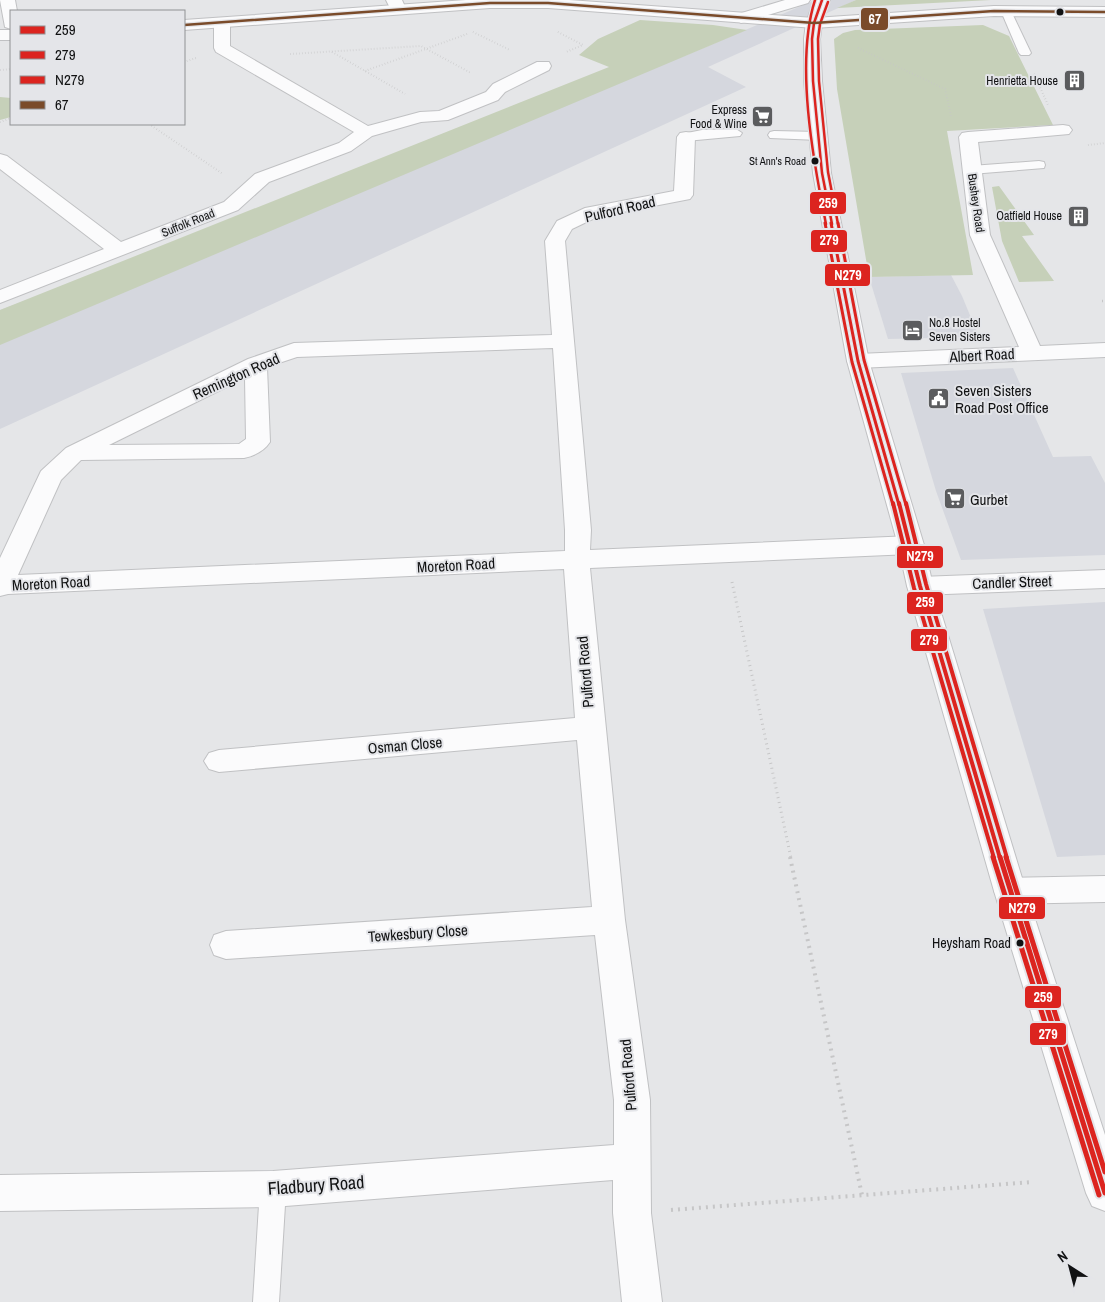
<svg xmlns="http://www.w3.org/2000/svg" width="1105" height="1302" font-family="'Archivo Narrow',sans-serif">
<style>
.built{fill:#d5d7de}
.green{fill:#c6d0b9}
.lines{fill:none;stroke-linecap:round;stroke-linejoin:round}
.lane-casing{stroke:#c0c1c3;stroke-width:2}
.street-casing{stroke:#c0c1c3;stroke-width:2}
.secondary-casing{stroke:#c0c1c3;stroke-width:2}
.highway-casing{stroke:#c0c1c3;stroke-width:2}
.path-far3{stroke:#c6c6c7;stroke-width:2;stroke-dasharray:0.5 2.5;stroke-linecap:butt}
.path-far2{stroke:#c6c6c7;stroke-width:2.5;stroke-dasharray:1 3;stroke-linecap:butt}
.path-far1{stroke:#c6c6c7;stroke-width:3;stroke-dasharray:1 4;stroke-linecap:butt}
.path{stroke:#c6c6c7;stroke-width:4;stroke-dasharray:2 5;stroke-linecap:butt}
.lane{fill:#fbfbfc;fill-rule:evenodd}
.street{fill:#fbfbfc;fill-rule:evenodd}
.secondary{fill:#fbfbfc;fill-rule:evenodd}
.highway{fill:#fbfbfc;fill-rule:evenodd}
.bus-1-far3-casing{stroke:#e4e5e9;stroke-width:5}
.bus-1-far2-casing{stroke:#e4e5e9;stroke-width:6}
.bus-1-far1-casing{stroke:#e4e5e9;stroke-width:8}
.bus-1-casing{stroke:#e4e5e9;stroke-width:9}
.bus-2-far3-casing{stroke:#e4e5e9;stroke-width:5}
.bus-2-far2-casing{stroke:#e4e5e9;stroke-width:6}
.bus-2-far1-casing{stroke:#e4e5e9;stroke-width:8}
.bus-2-casing{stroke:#e4e5e9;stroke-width:9}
.bus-3-far3-casing{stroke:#e4e5e9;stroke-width:5}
.bus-3-far2-casing{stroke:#e4e5e9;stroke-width:6}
.bus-3-far1-casing{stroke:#e4e5e9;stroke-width:8}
.bus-3-casing{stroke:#e4e5e9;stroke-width:9}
.bus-4-casing{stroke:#e4e5e9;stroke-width:5}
.bus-1-far3{stroke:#dc241f;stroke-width:2.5}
.bus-1-far2{stroke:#dc241f;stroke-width:3}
.bus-1-far1{stroke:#dc241f;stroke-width:4}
.bus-1{stroke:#dc241f;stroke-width:5}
.bus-2-far3{stroke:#dc241f;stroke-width:2.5}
.bus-2-far2{stroke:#dc241f;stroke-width:3}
.bus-2-far1{stroke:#dc241f;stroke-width:4}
.bus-2{stroke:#dc241f;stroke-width:5}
.bus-3-far3{stroke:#dc241f;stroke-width:2.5}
.bus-3-far2{stroke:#dc241f;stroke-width:3}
.bus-3-far1{stroke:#dc241f;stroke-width:4}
.bus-3{stroke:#dc241f;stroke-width:5}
.bus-4{stroke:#7a4b2a;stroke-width:2.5}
.bus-dot{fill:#111213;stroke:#e4e5e9;stroke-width:2}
.labels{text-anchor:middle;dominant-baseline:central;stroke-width:4;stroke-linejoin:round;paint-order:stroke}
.far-bus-label{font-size:11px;fill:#111213;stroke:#e4e5e9;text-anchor:end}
.far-poi-label{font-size:12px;fill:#111213;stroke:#e4e5e9;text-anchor:end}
.far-street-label{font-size:12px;fill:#111213;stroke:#e4e5e9}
.bus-label{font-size:14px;fill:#111213;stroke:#e4e5e9;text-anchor:end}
.street-label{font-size:15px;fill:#111213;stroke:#e4e5e9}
.poi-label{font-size:15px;fill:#111213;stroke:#e4e5e9;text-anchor:start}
.near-street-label{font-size:18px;fill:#111213;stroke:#e4e5e9}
.line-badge{stroke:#e4e5e9;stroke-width:2}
.badge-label{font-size:14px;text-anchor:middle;font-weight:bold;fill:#fff}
</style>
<rect width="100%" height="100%" fill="#e5e6e8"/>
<g class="built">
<polygon points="815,0 856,0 708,67 746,87 0,429 0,310 687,55"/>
<polygon points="951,275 962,296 979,337 888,339 869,277"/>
<polygon points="1013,368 1053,457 1091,456 1105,483 1105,555 961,560 936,491 901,373"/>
<polygon points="1105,602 1105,855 1057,857 983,609"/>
</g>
<g class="green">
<polygon points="856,0 991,0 837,8"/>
<polygon points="640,20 713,25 747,30 0,345 0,310 609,67 579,55 598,39"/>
<polygon points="983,25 1009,36 1053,125 947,131 973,275 869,277 837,89 834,39 843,33 855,30"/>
<polygon points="0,97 11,98 11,117 0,120"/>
<polygon points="999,186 1034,235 1022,236 1054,281 1019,282 1002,241 992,187"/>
</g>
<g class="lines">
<defs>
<g id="lane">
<polygon points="1006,8 1011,11 1031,53 1029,55 1021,55 1019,53 1001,11"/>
<polygon points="736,129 742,133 740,136 686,141 680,137 682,134 702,130"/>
<polygon points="774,131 819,132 825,136 819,140 770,138 768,135 770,132"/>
<polygon points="1039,161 1044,162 1045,165 1044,168 971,174 965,170 971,166"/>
<polygon points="273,1177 282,1180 286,1189 279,1302 253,1302 260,1189 264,1180"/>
</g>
<g id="street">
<polygon points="0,0 15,0 17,11 11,11 11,29 5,27"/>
<polygon points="386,0 402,0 406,9 404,12 392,12"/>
<polygon points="222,18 230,23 230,46 368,126 420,112 439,111 486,92 493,84 537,62 549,62 551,66 549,70 505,92 498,100 448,120 421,122 372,136 351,151 269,182 238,210 0,303 0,290 104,249 0,169 0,154 7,156 121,242 224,202 255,174 339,143 354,132 216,52 214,48 214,23"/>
<polygon points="1063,125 1069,126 1072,130 1069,134 978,142 990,235 1040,346 1105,343 1105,357 858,368 850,366 847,361 850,356 858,354 1019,347 970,235 959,137 962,133 968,132"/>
<path d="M686 132 692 133 695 137 693 195 690 199 597 217 572 229 565 241 591 530 590 550 911 536 920 539 924 545 920 551 911 554 590 568 625 920 650 1100 651 1213 662 1302H622L613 1213V1180L273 1207 0 1211V1175L273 1171 614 1145V1100L595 935 226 959 214 955 210 945 214 935 226 931 592 907 577 740 219 772 209 769 204 761 209 753 219 750 575 718 564 569 8 594 0 596V558L41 471 66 448 248 359 294 343 552 335 545 241 557 221 585 208 674 191 677 137 680 133ZM553 348 565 530V551L18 575 61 480 81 460 244 458C254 456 264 451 270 442L267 367 297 357ZM245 378 246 439 239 444 109 445Z"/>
<polygon points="1105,570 1105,588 920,595 911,592 907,586 911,580 920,577"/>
<polygon points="1105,876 1105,902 1010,904 999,900 994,891 999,882 1010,878"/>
</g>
<g id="secondary">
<polygon points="466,0 569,0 814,18 994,6 1105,7 1105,17 994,16 814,28 548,8 490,8 184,30 184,20"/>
<rect x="0" y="30" width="11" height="10"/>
</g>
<g id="highway">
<polygon points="785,0 810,0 808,3 741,23 733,18 735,15"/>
<polygon points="814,0 830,0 822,23 820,39 822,81 831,173 869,361 924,545 933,586 1026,891 1105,1135 1105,1211 1092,1206 1086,1193 994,891 907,586 898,545 847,361 813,173 804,81 804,39 806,23"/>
</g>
</defs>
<use href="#lane" class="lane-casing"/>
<use href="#street" class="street-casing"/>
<use href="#secondary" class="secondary-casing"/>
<use href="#highway" class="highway-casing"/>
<g class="path-far3">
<polyline points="473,32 510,50"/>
<polyline points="558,32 583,45 566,52"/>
<polyline points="858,48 945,89 951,116"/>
<polyline points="332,52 405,94"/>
<polyline points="290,54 421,46 471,73"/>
<polyline points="184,62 196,58"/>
<polyline points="0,70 11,69"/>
<polyline points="365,71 467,34"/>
<polyline points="1034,74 1048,105"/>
<polyline points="0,122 11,118"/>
<polyline points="149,124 223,174"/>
<polyline points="1088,145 1105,143"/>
</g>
<polyline class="path-far2" points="1102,301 1105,301"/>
<polyline class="path-far1" points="732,582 791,858"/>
<g class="path">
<polyline points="790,857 862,1195"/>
<polyline points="671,1210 1032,1182"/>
</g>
<use href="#lane" class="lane"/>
<use href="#street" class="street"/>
<use href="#secondary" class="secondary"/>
<use href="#highway" class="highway"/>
<defs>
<polyline id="bus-1-far3" points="822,0 814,23 812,39 813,81 822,173 832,224"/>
<polyline id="bus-1-far2" points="831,223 858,361 899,505"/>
<polyline id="bus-1-far1" points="899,503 920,586 1000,858"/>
<polyline id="bus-1" points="1000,857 1105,1193"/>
<path id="bus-2-far3" d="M815 0C795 62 813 160 826 224"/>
<polyline id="bus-2-far2" points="825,223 852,362 893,505"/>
<polyline id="bus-2-far1" points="893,503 914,588 994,858"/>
<polyline id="bus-2" points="993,857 1099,1195"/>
<polyline id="bus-3-far3" points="828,2 820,24 818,39 819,81 828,172 838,224"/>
<polyline id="bus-3-far2" points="838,223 864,360 906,505"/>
<polyline id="bus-3-far1" points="906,503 926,584 1007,858"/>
<polyline id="bus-3" points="1006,857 1105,1172"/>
<polyline id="bus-4" points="184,25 490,3 548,3 814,23 994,11 1105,12"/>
</defs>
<use href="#bus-1-far3" class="bus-1-far3-casing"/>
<use href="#bus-1-far2" class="bus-1-far2-casing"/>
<use href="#bus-1-far1" class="bus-1-far1-casing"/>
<use href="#bus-1" class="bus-1-casing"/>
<use href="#bus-2-far3" class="bus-2-far3-casing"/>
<use href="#bus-2-far2" class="bus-2-far2-casing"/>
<use href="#bus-2-far1" class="bus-2-far1-casing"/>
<use href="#bus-2" class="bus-2-casing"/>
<use href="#bus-3-far3" class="bus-3-far3-casing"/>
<use href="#bus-3-far2" class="bus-3-far2-casing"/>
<use href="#bus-3-far1" class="bus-3-far1-casing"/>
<use href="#bus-3" class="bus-3-casing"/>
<use href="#bus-4" class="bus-4-casing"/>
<use href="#bus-1-far3" class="bus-1-far3"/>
<use href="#bus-1-far2" class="bus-1-far2"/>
<use href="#bus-1-far1" class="bus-1-far1"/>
<use href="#bus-1" class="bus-1"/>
<use href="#bus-2-far3" class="bus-2-far3"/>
<use href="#bus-2-far2" class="bus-2-far2"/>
<use href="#bus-2-far1" class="bus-2-far1"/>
<use href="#bus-2" class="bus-2"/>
<use href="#bus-3-far3" class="bus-3-far3"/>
<use href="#bus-3-far2" class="bus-3-far2"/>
<use href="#bus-3-far1" class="bus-3-far1"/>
<use href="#bus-3" class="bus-3"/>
<use href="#bus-4" class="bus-4"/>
</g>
<defs>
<symbol id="building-square" viewBox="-11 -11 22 22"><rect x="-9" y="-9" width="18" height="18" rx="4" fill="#5b5c5e" stroke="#e4e5e9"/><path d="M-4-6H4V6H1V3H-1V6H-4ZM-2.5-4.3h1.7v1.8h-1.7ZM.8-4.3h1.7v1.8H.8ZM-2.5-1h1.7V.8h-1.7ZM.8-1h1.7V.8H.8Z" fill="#fff"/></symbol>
<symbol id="supermarket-square" viewBox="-11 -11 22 22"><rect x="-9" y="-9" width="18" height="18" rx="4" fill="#5b5c5e" stroke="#e4e5e9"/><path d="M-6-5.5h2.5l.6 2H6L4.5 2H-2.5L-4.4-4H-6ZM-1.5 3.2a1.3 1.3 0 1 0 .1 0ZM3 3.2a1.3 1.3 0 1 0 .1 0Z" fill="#fff"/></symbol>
<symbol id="hotel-square" viewBox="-11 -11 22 22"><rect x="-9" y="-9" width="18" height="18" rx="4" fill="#5b5c5e" stroke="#e4e5e9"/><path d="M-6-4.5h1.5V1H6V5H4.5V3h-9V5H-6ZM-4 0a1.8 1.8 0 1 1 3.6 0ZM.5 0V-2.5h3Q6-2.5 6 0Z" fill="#fff"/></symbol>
<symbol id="civic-square" viewBox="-11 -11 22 22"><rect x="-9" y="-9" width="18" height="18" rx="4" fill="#5b5c5e" stroke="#e4e5e9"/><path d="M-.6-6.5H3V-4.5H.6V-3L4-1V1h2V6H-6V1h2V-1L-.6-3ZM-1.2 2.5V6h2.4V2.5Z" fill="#fff"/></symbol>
</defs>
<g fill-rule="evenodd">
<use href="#building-square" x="1062" y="68" width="25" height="25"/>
<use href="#supermarket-square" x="750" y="104" width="25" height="25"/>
<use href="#building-square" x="1066" y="204" width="25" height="25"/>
<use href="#hotel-square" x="900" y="318" width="25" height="25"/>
<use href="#civic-square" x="926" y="386" width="25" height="25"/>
<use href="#supermarket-square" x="942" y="486" width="25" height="25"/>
</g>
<g class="bus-dot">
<circle cx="1060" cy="12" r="4.5"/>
<circle cx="815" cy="161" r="4.5"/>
<circle cx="1020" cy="943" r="4.5"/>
</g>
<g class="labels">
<g class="far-bus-label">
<text x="806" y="161">St Ann's Road</text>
</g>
<g class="far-poi-label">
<text x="1058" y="81">Henrietta House</text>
<text x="747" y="110">Express<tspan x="747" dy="14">Food &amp; Wine</tspan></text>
<text x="1062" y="216">Oatfield House</text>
<text x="929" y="323" text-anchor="start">No.8 Hostel<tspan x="929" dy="14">Seven Sisters</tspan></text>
</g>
<g class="far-street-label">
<text transform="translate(976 203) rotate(82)">Bushey Road</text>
<text transform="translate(188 223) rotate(-22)">Suffolk Road</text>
</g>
<g class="bus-label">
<text x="1011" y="943">Heysham Road</text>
</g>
<g class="street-label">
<text transform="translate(620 209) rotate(-13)">Pulford Road</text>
<text transform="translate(982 355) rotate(-3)">Albert Road</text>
<text transform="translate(236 376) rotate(-24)">Remington Road</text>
<text transform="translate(456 565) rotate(-3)">Moreton Road</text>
<text transform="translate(1012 582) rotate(-2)">Candler Street</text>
<text transform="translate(51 583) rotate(-3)">Moreton Road</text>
<text transform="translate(585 672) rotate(-95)">Pulford Road</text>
<text transform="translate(405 745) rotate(-5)">Osman Close</text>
<text transform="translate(418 933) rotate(-4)">Tewkesbury Close</text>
<text transform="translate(628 1075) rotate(-95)">Pulford Road</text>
</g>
<g class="poi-label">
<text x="955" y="390">Seven Sisters<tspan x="955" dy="17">Road Post Office</tspan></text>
<text x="970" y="499">Gurbet</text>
</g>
<g class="near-street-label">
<text transform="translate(316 1185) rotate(-4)">Fladbury Road</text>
</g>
</g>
<g class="line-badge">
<rect x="860" y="7" width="29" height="24" rx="5" fill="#7a4b2a"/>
<rect x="809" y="191" width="38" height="24" rx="5" fill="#dc241f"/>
<rect x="810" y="229" width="38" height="24" rx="5" fill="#dc241f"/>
<rect x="824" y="263" width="47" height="24" rx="5" fill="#dc241f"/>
<rect x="896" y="545" width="48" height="24" rx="5" fill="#dc241f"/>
<rect x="906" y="591" width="38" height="24" rx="5" fill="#dc241f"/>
<rect x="910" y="628" width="38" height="24" rx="5" fill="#dc241f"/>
<rect x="998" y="896" width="48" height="24" rx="5" fill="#dc241f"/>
<rect x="1024" y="985" width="38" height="24" rx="5" fill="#dc241f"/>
<rect x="1029" y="1022" width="38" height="24" rx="5" fill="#dc241f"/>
</g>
<g class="badge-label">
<text x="875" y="24">67</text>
<text x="828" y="208">259</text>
<text x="829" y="245">279</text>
<text x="848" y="280">N279</text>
<text x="920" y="561">N279</text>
<text x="925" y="607">259</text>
<text x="929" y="645">279</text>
<text x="1022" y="913">N279</text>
<text x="1043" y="1002">259</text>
<text x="1048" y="1039">279</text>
</g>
<rect x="10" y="10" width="175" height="115" fill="#e4e5e9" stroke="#909193"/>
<rect x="20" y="26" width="25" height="8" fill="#dc241f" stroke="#909193"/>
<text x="55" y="35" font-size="15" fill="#111213">259</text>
<rect x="20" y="51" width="25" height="8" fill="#dc241f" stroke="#909193"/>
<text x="55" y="60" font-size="15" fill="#111213">279</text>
<rect x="20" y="76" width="25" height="8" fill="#dc241f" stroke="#909193"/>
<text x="55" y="85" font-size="15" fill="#111213">N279</text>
<rect x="20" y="101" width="25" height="8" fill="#7a4b2a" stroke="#909193"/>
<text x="55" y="110" font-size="15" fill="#111213">67</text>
<g transform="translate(1070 1267) rotate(324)" stroke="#e4e5e9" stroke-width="4" paint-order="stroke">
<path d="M0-4L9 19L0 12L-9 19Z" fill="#111213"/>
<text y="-8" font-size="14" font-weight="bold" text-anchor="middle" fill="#111213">N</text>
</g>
</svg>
